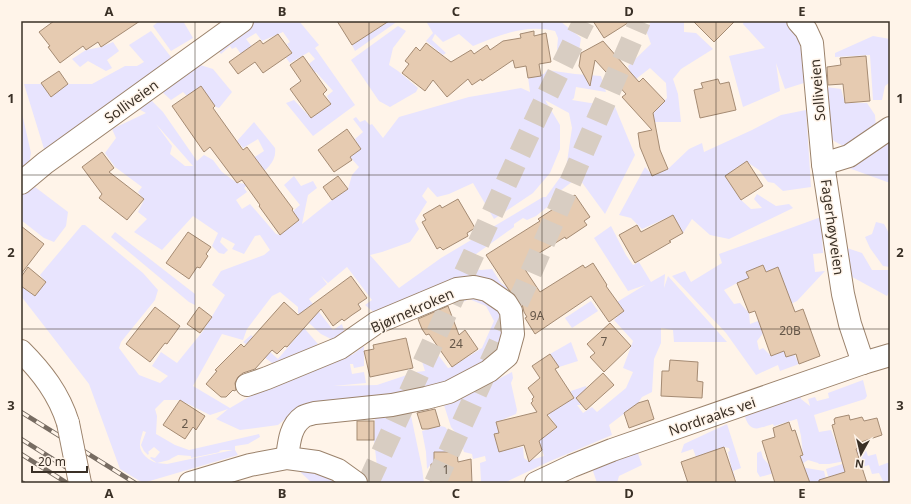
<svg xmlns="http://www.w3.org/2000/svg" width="911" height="504" font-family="'Noto Sans',sans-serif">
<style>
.green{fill:#e8e4fe;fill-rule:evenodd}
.building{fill:#e6cbb1;stroke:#a58b73}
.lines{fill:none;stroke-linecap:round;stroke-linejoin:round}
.highway-tunnel{stroke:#d8cdc2;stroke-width:22;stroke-dasharray:22 11;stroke-linecap:butt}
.minor-casing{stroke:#9b826b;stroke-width:24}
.major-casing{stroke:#9b826b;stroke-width:24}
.minor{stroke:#fff;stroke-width:22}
.major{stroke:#fff;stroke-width:22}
.rail-casing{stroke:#776c62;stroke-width:4.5}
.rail{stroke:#fff4e9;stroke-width:3;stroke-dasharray:9;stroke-linecap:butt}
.major-bridge-casing{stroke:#9b826b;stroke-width:24;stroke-linecap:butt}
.major-bridge{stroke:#fff;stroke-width:22}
.grid{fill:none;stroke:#3a3026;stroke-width:1;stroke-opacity:0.55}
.labels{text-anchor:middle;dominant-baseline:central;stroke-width:3;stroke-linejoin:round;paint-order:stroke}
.number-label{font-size:12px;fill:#655749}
.street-label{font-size:14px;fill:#3a3026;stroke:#fff4e9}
.neatline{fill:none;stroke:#3a3026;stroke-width:1.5}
.grid-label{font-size:13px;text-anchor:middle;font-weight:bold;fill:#3a3026}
</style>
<rect width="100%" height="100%" fill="#fff4e9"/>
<g class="green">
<polygon points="159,21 183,21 193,38 171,51 153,26"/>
<polygon points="250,21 299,21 319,45 315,48 355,105 313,136 286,103 294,100 311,118 331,104 327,96 333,91 316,72 310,75 299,72 315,59 309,52 290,63 286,58 292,53 287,44 290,42 283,32 262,41 256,33 246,39 253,48 243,57 236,47 232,49 230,46 221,54 216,48"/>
<polygon points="389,21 398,21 355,51 352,45"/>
<path d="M426 21H560L581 38 579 51 559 53 557 49 558 38 555 31C525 24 500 35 473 46L459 34 443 42 435 34 432 40 446 53 443 55 426 41 433 33Z"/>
<polygon points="652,21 685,21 684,22 684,32 696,33 713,49 681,69 673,79 678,94 681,122 649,122 653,114 667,98 666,83 650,68 622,90 617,84 630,72 628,66 651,44 645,28 646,28"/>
<polygon points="744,21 784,21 798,34 807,82 785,89 776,63 780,91 743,107 729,56 765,48 743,24"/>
<polygon points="398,26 406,31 393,48 389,65 398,71 418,88 416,92 390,107 379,101 351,60"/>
<polygon points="151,31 174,61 45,152 24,84 42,84 51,97 68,84 92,84 125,66 137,66 144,62 129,45"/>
<polygon points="873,36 890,39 890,82 885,86 882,100 873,100 870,55 835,57 835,53"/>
<polygon points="113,42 119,51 107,60 112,68 106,71 88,61 80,67 72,59 86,50 101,47"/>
<polygon points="197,64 213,69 232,92 219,108 187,96 183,92 171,100 159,89"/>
<path d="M547 70 575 74 601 76 606 92 576 87 574 98 572 100 615 107 635 155 605 214 578 177 550 199 551 204 536 216 527 220 523 218 514 224V227L469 259 465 268 481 270 492 269 501 283 508 288 505 292 446 286 399 301 376 314 365 305 372 300 347 267 328 283 321 276 327 284 309 299 333 330 342 324 346 338 335 341 321 334 298 313V307L280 292 272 296 247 329 243 340 222 334 193 386 230 408 271 384 347 351 352 355 364 346V366L354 368 353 364H350L352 374 364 372 366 383 333 386 377 385 416 372 425 371 418 349 430 344 448 368 452 367 482 348 494 321 486 306 469 299 457 305 459 299 490 296 511 330 496 357 440 389 297 409 278 425 240 430 216 419 228 409 210 415 180 400H164L155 409 157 416 156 434 175 445 189 450 259 434 260 437 248 444 235 446V450L238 455 143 483 120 469 89 384 21 296V286L35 296 46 282 40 275 82 225H85L143 273 158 290 155 300 121 342 119 348 139 375 160 383 168 376 152 366 161 352 177 363 203 331 225 295 212 285 221 271 264 255 270 250 260 235 255 236 244 254 232 249 235 244 222 237 220 242 228 250 224 254 219 253 212 246 218 233 193 216 162 250 134 232 147 219 138 212 144 200 138 192 142 187 115 167 105 153 116 138 112 129 146 113 133 106 147 96 163 112 197 161 204 155 213 160 222 172 237 183 248 184 244 188 247 192 236 200 242 209 250 204 276 234 280 235 299 220 293 211 300 205 284 185 294 176 301 186 313 181 317 188 308 195 302 224 332 200 348 189 352 175 359 167 350 157 361 149 355 139 363 132 353 119 356 117 360 122 365 120 370 125 372 124 383 138 399 117 469 97 521 88 530 92 528 77 544 74ZM545 100 569 113 572 128 567 162 569 165 546 197H543L441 258 399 288 370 255 382 252 410 242 419 229 415 221 427 202 422 196 428 187 437 197 449 194 473 183 494 219 533 193 550 173 560 149V125ZM156 124 193 166H185L170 154 172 146ZM143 431 146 432 141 445 144 451 148 455 149 453 148 452 154 447 160 452 155 458 151 457 150 458 157 463C149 461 139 453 140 444 140 440 142 435 143 431ZM223 450H233L167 464 157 463 169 460 172 458 178 455 191 456V458L220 452 219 451Z"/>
<polygon points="826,87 841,89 845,103 867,103 875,115 876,128 853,145 843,146 834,141 829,134"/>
<polygon points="21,109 31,153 29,164 21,176"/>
<polygon points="806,110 811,187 783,191 774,183 768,182 759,170 747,162 725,176 741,200 751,209 762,208 754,199 757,194 776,206 789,204 793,208 729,239 710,235 692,219 683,233 673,215 642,229 631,218 619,215 645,167 653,176 668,169 689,149 702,143 704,152 752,130 781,115"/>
<path d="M254 122 275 148C277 162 266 169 257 178L250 160 264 151 258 139 243 148 237 141Z"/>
<polygon points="890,138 890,183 846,167"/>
<polygon points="35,187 68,212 66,226 54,242 44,238 21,220 21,195"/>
<polygon points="821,217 823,253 813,254 815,272 825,271 797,301 774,312 778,267 766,272 763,265 747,272 749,278 737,283 724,290 734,304 740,303 749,313 750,324 769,317 768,327 757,341 759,350 763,348 771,356 784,351 786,357 794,354 799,364 780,371 778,365 756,375 726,333 672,276 685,271 691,282 722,263 719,254"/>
<polygon points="876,222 884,224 890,235 890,267 883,266 870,248 865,237 872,234"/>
<polygon points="611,226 626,255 633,265 639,262 651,282 665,274 664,288 668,276 727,342 674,342 673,330 661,328 661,343 654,359 652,392 642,397 638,403 609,425 612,435 548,462 504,483 479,483 481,481 480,463 486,461 485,456 473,459 472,454 464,452 459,437 451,427 444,405 455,402 512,372 513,378 511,383 517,410 516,414 497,422 499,433 494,435 499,451 523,447 524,458 528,461 544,456 539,441 557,427 548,414 565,404 572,395 571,391 586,386 589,399 582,405 577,405 583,413 592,407 597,412 626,388 633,372 623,368 633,341 614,320 623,311 617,302 645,285 628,291 594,238"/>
<polygon points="115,232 195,294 195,305 189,302 111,237"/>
<polygon points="841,246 862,253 872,270 890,270 890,290 887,296 845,273"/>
<polygon points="591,301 598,311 572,328 565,318"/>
<polygon points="304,328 318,344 275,365 243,342 251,335 278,359"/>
<polygon points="571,342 578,361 559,367 550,354"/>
<path d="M863 380 867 396 865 399 814 415 819 432 831 430 840 454 865 448 868 456 876 454 879 466 890 462V482L884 483 879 473 872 474 869 465 838 474 839 483H830L826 469 862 458 829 464H819L818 463 808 460 799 466 760 477 757 472V453L761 451 763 458 770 466 803 455 801 436 797 419 774 426 773 424C759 428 751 434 745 417L750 413 801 397V399L810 406 808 399 815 397 817 401 829 398 828 393Z"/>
<polygon points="410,411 422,468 424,483 373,483 372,482 378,475 374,440 375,418"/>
<polygon points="727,424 741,468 733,471 735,477 719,483 726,470 731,466 728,452 730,451 729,448 724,447 696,457 693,449 681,453 684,444"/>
<polygon points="440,426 445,427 455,439 457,452 434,452 434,464 431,464 427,469 426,452 422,431"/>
<polygon points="637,451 642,465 619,476 617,483 597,483 592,468"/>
<polygon points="800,467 824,471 827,483 810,483 806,473"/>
<polygon points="296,468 319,472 335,483 312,483"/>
</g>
<g class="building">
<polygon points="54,21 140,21 101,47 98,42 86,50 83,46 60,63 48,47 50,46 39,32"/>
<polygon points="337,21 389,21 352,45"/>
<polygon points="593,21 631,21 604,38"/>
<polygon points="693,21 735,21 714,42"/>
<polygon points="534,31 534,36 546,33 551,62 539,64 541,76 528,78 526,66 515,68 513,60 482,81 481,79 472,85 468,79 447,97 433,80 425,91 402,73 409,64 405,61 416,47 420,51 426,43 451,62 471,50 474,54 487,45 490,50 503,41 521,38 520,34"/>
<polygon points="278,34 292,53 263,73 255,62 238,74 229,62 260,40 263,44"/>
<polygon points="603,41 639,82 643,78 665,101 653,113 660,150 668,169 652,176 640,147 638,133 652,130 622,97 626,94 595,60 590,86 579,66 581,53"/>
<polygon points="303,56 327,90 323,94 331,104 311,118 290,89 301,81 290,65"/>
<polygon points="866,56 870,101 845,103 843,84 828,85 827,67 841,65 840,58"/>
<polygon points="59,71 68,84 51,97 41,83"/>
<polygon points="718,79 720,84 729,82 736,110 700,118 694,90 703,88 701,83"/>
<polygon points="201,86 215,106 213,108 243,150 247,147 293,209 292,210 299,220 280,235 259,206 260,205 242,180 237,183 210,147 204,152 172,106"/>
<polygon points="347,129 361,149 350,157 352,160 334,172 318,150"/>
<polygon points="102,152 114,168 109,172 144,199 127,220 99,198 102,194 82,167"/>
<polygon points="747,161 763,186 741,200 725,176"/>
<polygon points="338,176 348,189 332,200 323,187"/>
<polygon points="575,195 590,217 584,221 587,225 566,239 565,237 528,260 531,264 524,268 540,292 583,265 585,268 593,263 607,285 606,286 624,311 609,322 591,296 535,334 525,318 527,317 524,312 522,304 516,296 509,290 486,255 540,221 538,219"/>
<polygon points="458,199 475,228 467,233 468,236 443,250 440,247 437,249 422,222 426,220 423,215 440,205 442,208"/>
<polygon points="673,215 683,233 669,241 671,242 635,263 619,235 637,225 641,232"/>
<polygon points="21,226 44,244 21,274"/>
<polygon points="188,232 211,247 206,254 208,256 200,268 197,267 189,279 166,263"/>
<polygon points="763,265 766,272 778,267 795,312 803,309 820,356 799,364 796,354 786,357 784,351 771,356 755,311 749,313 737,283 749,278 746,272"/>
<polygon points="28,267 46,282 35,296 21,286 21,277"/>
<polygon points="351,276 367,298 358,304 361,309 352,315 344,321 342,319 333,326 321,309 287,347 285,346 277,354 272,350 255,369 243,373 238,377 235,383 236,390 234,391 233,390 226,397 221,397 206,384 217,371 215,370 241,344 244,347 284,302 298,315"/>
<polygon points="448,306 459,335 465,330 478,349 452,367 429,334 426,335 422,329 418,319"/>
<polygon points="155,307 180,326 167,344 165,343 150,362 126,344"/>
<polygon points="199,307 212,317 200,333 187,324"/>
<polygon points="610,323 631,346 604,372 590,357 595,353 587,344"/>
<polygon points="406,338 413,368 370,377 364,351 374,349 373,345"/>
<polygon points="550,354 559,367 555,369 574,398 547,415 557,427 539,441 542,450 529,462 524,445 499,452 494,434 499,433 496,422 537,412 531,403 533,401 532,399 534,397 528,388 540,378 532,366"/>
<polygon points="670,360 698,362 697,381 703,382 702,398 661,396 662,371 669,371"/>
<polygon points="603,373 614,385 586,410 576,398"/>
<polygon points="180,400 205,416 196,430 193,427 185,439 163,425"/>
<polygon points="648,400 654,419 629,428 624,413 638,403"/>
<polygon points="435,409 440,426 428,429 422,429 417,413"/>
<polygon points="849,415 850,420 862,417 864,421 877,418 882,435 858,443 859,448 856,449 867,483 819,483 819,480 845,472 832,425 835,424 834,419 835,419 835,418"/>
<rect x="357" y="421" width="17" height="19"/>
<polygon points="789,422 792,431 795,430 803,455 800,456 810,483 775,483 762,441 775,437 773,428"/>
<polygon points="724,447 736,483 688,483 681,462"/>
<polygon points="434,452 457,452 458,462 471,459 472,483 431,483 431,464 434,464"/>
</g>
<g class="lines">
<g class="highway-tunnel">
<polyline points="368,483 539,112 584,21"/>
<polyline points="435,483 524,289 640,21"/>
</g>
<defs>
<g id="minor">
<polyline points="798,21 806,30 812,43 823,164 843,294 850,324 863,363"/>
<polyline points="823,164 849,156 890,128"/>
<polyline points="21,183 45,163 242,21"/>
<path d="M247 385 267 378 340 348 376 323 457 289 474 287 487 290 506 303 511 311 513 334 507 356 489 371 449 392 426 398 392 405 315 413C311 414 306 415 303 417 290 426 289 443 287 458"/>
<polyline points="190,483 250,465 287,458 317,462 338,470 356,483"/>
<polyline points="536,483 572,466 612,450 863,363 890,355"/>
</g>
<path id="major" d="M21 351C42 372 59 394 68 423"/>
</defs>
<use href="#minor" class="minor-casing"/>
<use href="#major" class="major-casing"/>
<use href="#minor" class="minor"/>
<use href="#major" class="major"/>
<defs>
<g id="rail">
<polyline points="21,412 135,483"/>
<polyline points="21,439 91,483"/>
<polyline points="21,454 67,483"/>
<polyline points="21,482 23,483"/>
</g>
</defs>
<use href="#rail" class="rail-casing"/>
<use href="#rail" class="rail"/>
<defs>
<polyline id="major-bridge" points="68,423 80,483"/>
</defs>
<use href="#major-bridge" class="major-bridge-casing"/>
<use href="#major-bridge" class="major-bridge"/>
</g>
<path class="grid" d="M195 21V483M369 21V483M542 21V483M716 21V483M21 175H890M21 329H890"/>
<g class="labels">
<g class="number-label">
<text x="537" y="315">9A</text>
<text x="790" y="330">20B</text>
<text x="604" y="341">7</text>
<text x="456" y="343">24</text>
<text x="185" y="423">2</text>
<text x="446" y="469">1</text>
</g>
<g class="street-label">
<text transform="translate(817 90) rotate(-95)">Solliveien</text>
<text transform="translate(131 101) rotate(-36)">Solliveien</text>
<text transform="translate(833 227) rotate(82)">Fagerhøyveien</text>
<text transform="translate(412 310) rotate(-24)">Bjørnekroken</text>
<text transform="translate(712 416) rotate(-19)">Nordraaks vei</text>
</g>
</g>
<rect width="911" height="504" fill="none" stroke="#fff4e9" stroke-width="44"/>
<g transform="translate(861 454) rotate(188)" stroke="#fff4e9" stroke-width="3" paint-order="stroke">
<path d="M0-3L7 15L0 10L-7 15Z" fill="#3a3026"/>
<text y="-6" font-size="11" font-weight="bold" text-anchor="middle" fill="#3a3026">N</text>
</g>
<path d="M32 466v6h55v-6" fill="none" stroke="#3a3026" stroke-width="2"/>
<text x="38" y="466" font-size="12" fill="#3a3026" stroke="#fff4e9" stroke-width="3" paint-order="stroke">20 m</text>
<rect x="22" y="22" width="867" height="460" class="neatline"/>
<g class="grid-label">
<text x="109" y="16">A</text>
<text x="282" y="16">B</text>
<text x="456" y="16">C</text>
<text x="629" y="16">D</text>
<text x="802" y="16">E</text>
<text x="11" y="103">1</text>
<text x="900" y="103">1</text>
<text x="11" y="257">2</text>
<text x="900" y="257">2</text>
<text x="11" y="410">3</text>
<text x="900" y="410">3</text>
<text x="109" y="498">A</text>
<text x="282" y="498">B</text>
<text x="456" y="498">C</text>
<text x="629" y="498">D</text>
<text x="802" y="498">E</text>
</g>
</svg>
